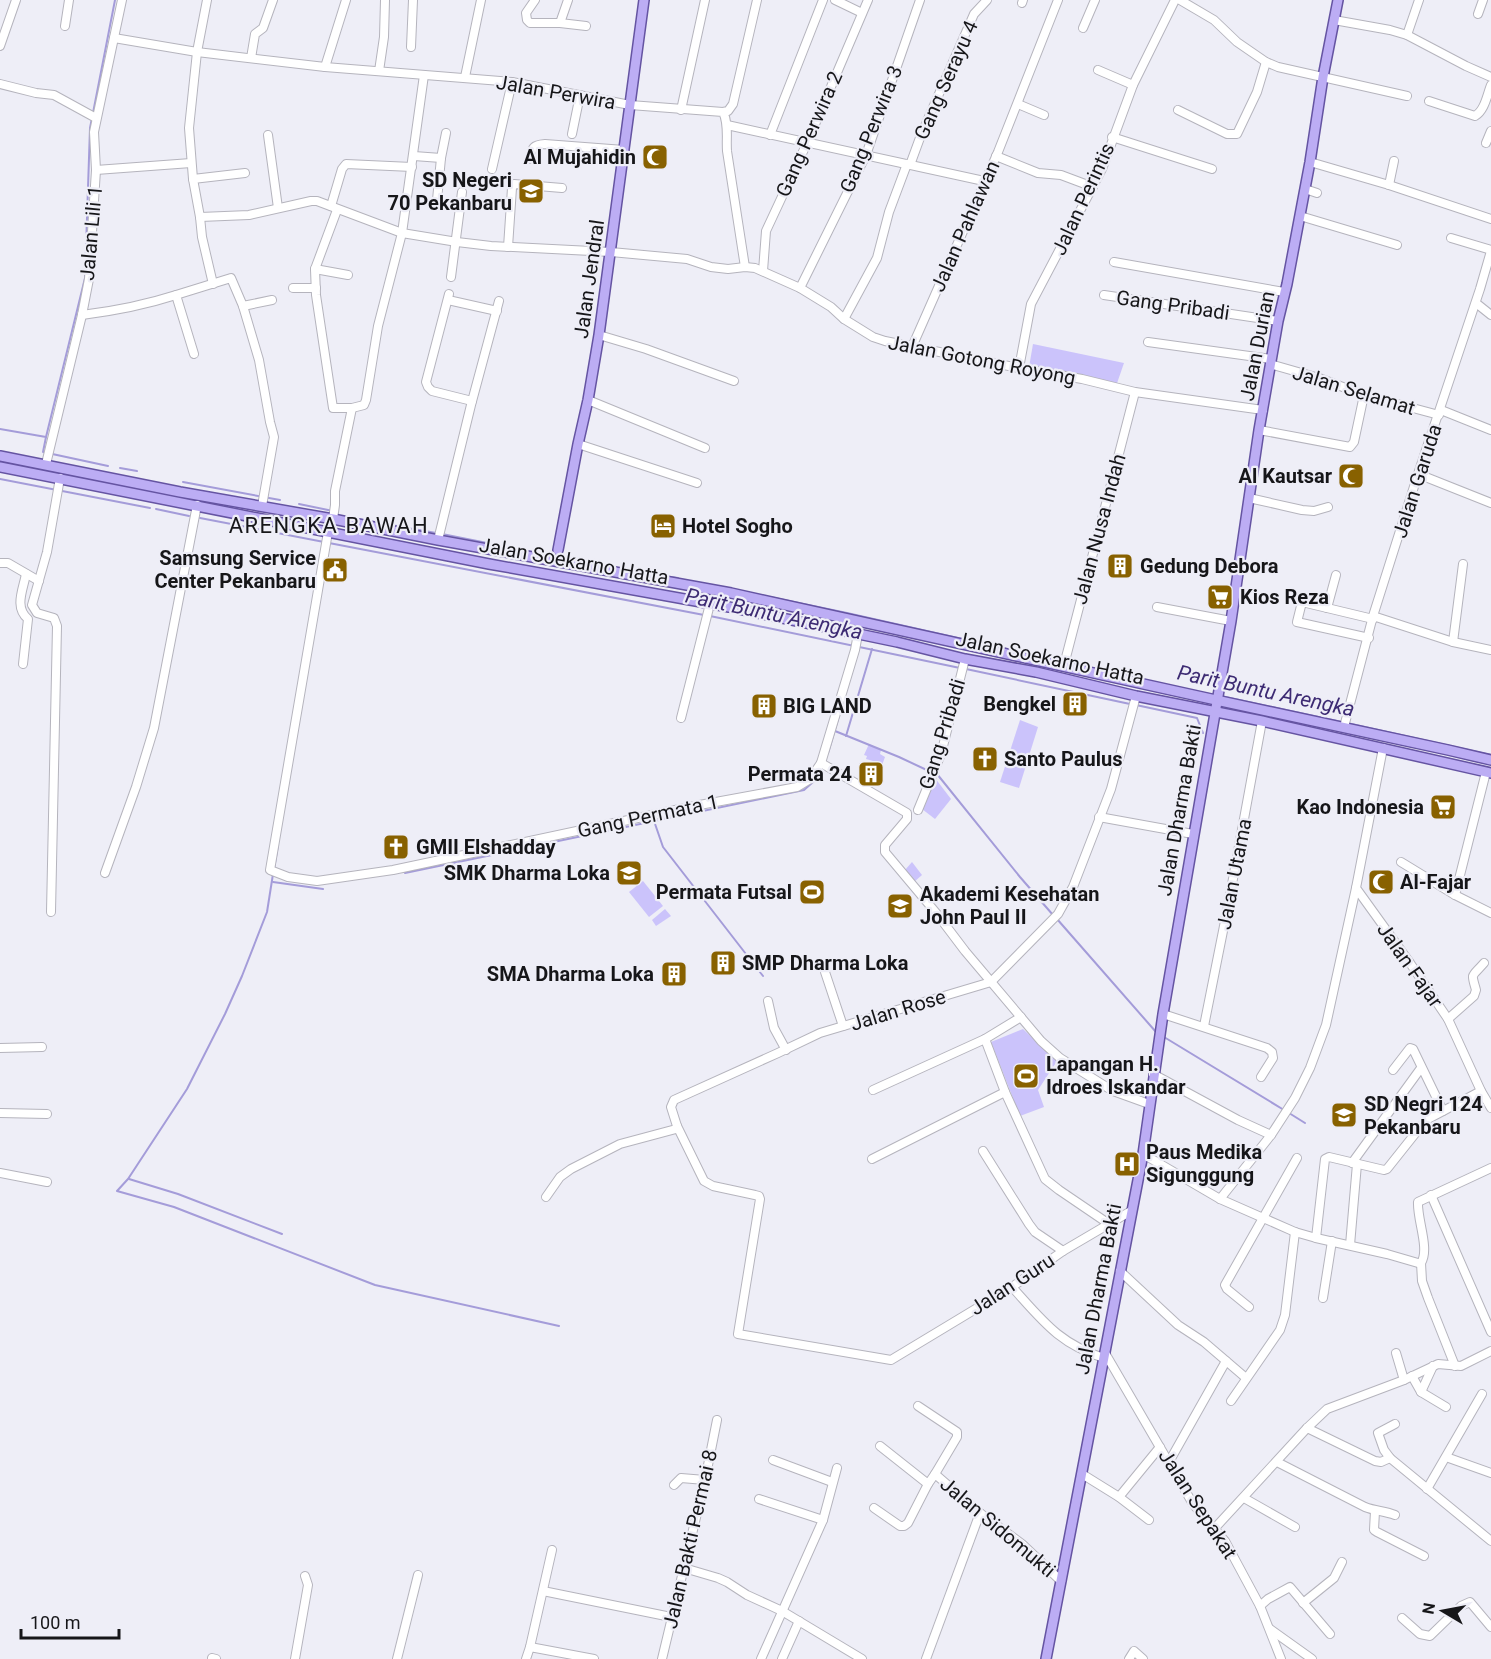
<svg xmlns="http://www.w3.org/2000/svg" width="1491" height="1659" font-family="Roboto,sans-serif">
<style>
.green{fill:#cbc3fb}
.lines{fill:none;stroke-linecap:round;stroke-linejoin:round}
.stream{stroke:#a49cd9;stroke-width:2}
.minor-casing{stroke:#b5b4bd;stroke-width:10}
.major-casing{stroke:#6554a2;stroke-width:12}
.minor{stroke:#fff;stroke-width:8}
.major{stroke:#bcadf4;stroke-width:9}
.labels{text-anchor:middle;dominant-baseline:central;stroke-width:4.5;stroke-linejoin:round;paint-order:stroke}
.street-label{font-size:20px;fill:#161619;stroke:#eeeef7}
.poi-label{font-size:20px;font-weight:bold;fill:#161619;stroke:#eeeef7;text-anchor:start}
.water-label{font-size:21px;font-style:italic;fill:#3d2b73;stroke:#eeeef7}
.quarter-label{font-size:22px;letter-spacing:1.5px;fill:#161619;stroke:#eeeef7}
</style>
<rect width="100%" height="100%" fill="#eeeef7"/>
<g class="green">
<polygon points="1033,344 1124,363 1115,389 1028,373"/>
<polygon points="1020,720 1038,727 1019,788 1000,782"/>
<polygon points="869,744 881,750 880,754 885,757 881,768 872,765 873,761 866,759 867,756 864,755"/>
<polygon points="935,778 951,799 935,819 922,809"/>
<polygon points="912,862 922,875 914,882 905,870"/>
<polygon points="643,881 663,906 649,917 629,892"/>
<polygon points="665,909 671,916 656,926 652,920"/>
<polygon points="1023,1029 1057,1061 1038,1090 1044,1107 1020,1116 991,1042"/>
</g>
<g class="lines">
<g class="stream">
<polyline points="93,113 115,0"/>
<polyline points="0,429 46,437 43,452 108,466"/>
<polyline points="46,437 85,278 90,128 92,118"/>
<polyline points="120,468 137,471"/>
<polyline points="0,479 150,508"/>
<polyline points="183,482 280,500"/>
<polyline points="299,504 333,511"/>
<polyline points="156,509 189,516"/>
<polyline points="347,517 436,533"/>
<polyline points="200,518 324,542"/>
<polyline points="442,534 578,561"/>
<polyline points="329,543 704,615"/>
<polyline points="663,576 678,578"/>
<polyline points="683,580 694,582"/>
<polyline points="770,597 847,613 1136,678"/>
<polyline points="710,616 960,668"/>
<polyline points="966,669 1130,704"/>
<polyline points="1203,693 1216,695"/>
<polyline points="1221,696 1342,722"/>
<polyline points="1136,705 1197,718 1203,733"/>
<polyline points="1347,723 1491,755"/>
<polyline points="835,731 899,757 931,772"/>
<polyline points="846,736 872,649"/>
<polyline points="828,753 839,716"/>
<polyline points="937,774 1020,877 1053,915"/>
<polyline points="654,821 663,847 763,976"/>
<polyline points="274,869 278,845"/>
<polyline points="405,873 804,790 821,775 823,767"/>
<polyline points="273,874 267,912 242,976 225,1014 187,1089 128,1179 117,1191 174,1207 375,1285 559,1326"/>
<polyline points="273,882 323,889"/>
<polyline points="1057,919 1156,1032"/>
<polyline points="1164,1037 1284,1110"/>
<polyline points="1289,1113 1305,1123"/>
<polyline points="129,1179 178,1194 282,1234"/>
</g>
<defs>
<g id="minor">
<polyline points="207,0 197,52 189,128 193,179 200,217 202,237 213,284"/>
<polyline points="535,0 526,13 527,20 530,23 560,23 586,26"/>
<polyline points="835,0 862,13"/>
<polyline points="1180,0 1214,20 1237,42 1266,62 1278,67 1407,96"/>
<polyline points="1022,3 1023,0"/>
<polyline points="1478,14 1483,0"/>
<polyline points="1334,20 1390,30 1407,35 1466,66 1491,77"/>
<polyline points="560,23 568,0"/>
<polyline points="65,26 69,0"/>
<polyline points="1083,28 1095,0"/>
<polyline points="1407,35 1419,0"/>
<path d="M114 38 197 52 325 67 512 82 630 105 723 112C729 124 726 138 727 151L745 267"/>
<polyline points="0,46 16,0"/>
<polyline points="411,47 413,0"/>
<polyline points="251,58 255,34 263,28 273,0"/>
<polyline points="325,67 346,0"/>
<polyline points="1098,70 1133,85"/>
<polyline points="379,71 384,37 385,0"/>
<polyline points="465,77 481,0"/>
<polyline points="0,84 36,93 54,95 96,118"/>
<path d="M1429 101 1475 116C1485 110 1487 95 1491 85"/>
<polyline points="1018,104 1044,115"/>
<polyline points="681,110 705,0"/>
<polyline points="1178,110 1227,134 1237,134 1257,92 1266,62"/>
<polyline points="723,112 728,111 733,104 757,0"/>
<polyline points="727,125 984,181"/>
<polyline points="572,134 580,95"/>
<polyline points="268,135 278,208"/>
<polyline points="770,135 823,0"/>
<polyline points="1112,137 1212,169"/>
<polyline points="1486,143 1491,131"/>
<polyline points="414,156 441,158"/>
<polyline points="996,156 1038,173 1061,175 1093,187"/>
<path d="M530 159C532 147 533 145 545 144L624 150"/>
<polyline points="1310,162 1389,185 1491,219"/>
<polyline points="910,165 921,135 974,14 987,0"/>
<polyline points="492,169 512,82"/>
<polyline points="96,170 191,163"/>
<polyline points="193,179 245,173"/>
<polyline points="1389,185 1394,161"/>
<polyline points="1305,189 1317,193"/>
<polyline points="437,200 441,158 446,133"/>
<polyline points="331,206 342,169 346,164 412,167"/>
<polyline points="337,210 315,269 316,295 333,408 352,408 364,405 366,400 378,326 402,233 424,75"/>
<polyline points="1300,216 1397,245"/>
<polyline points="200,217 249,215 311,201 317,201 402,233 457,242 491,246 611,252 687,259 711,267 728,269 745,267 755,268 800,288 831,307 844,319 873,337 885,341 1019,368 1082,379 1135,392 1263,410"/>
<polyline points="1451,238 1491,250"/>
<polyline points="508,247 512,188 514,184 562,188"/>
<polyline points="1114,262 1284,292"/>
<polyline points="315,269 348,275"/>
<polyline points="763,271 766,231 807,143 868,0"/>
<polyline points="451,277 462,192"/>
<polyline points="293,288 316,288"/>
<polyline points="800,288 866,155 920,0"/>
<polyline points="449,294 426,382 428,387 432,391 472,401"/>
<polyline points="1104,295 1278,321"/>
<polyline points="448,300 497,311"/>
<polyline points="1476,303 1491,315"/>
<polyline points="243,306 272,300"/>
<path d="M82 315C114 311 145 305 176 295"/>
<polyline points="844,319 877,258 889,212 907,164"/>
<polyline points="599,335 646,349 734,381"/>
<polyline points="1148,342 1271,359"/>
<polyline points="912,347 998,152 1058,0"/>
<polyline points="194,354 176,295 231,278 243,306 259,360 270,422 274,437 262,506"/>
<polyline points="1270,364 1319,378 1364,395 1439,415"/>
<polyline points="1019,368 1031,304 1102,169 1133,85 1175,0"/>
<polyline points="588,400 705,448"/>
<polyline points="1441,410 1491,430"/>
<polyline points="1259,430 1350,447 1354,442 1364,395"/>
<polyline points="578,444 697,483"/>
<polyline points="46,464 82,315 89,279 96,170 94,132 122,0"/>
<polyline points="1418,474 1491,503"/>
<polyline points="1249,498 1302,510 1314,511 1328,507"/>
<polyline points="333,519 335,505 335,491 352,408"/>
<polyline points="328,532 270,870 288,877 317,881 393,870 694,806 797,787 810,779 821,763 855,650 858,634"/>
<polyline points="438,540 471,405 499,301"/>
<polyline points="0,563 8,563 39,581"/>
<polyline points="1157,607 1231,621"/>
<polyline points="1327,608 1336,575"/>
<polyline points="1373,616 1453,642 1491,650"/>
<polyline points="1369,638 1297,622 1302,602 1373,619"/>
<polyline points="1453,642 1463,564"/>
<path d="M23 664 28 619C14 607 23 590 26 574"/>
<polyline points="1064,665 1135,392"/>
<polyline points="681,718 710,604"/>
<polyline points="1344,727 1373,616 1418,474 1480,289 1491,251"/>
<polyline points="1383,748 1356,888 1410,963 1448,1019 1481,1091 1491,1108"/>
<polyline points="821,763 907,813 907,819 885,845 885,852 937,914 965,951 1041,1041 1060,1058 1113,1091 1149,1104"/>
<polyline points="918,810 941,754 965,659"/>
<polyline points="1099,817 1193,834"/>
<polyline points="1401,862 1455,895 1491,913"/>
<polyline points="105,873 136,787 154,728 197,505"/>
<polyline points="1455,895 1486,772"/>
<polyline points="51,912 57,626 54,618 37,613 32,605 47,552 60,478"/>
<polyline points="825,972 843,1026"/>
<polyline points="768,1001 774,1028 786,1050"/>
<polyline points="1163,1014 1267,1048 1272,1052 1273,1058 1261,1077"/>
<path d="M1448 1019 1474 996 1476 990C1471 972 1471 978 1484 963"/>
<polyline points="1204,1026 1228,906 1262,721"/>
<polyline points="985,1039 1005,1092 1045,1179 1059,1190 1109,1224"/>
<polyline points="0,1048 42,1047"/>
<polyline points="1393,1070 1410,1048 1413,1049 1443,1111"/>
<polyline points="1153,1074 1238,1120 1271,1135"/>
<polyline points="873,1090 985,1039 1021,1017"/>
<polyline points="0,1113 47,1114"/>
<polyline points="677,1126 704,1181 713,1186 755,1195 759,1196 760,1199 738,1334 891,1360 1012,1287 1063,1251 1131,1211"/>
<polyline points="983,1151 1029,1224 1035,1232 1063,1251"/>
<path d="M1143 1154 1220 1199 1295 1232 1316 1238 1387 1254 1418 1263H1421C1430 1249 1417 1220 1418 1202L1491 1168"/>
<polyline points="872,1159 1005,1092"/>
<polyline points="1352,1163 1421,1068"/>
<polyline points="0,1173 47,1182"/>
<polyline points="1431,1195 1491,1332"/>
<polyline points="546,1197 560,1177 571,1169 620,1144 676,1129 677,1126 671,1107 674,1100 778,1053 820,1033 991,982 1058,914 1073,887 1111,789 1136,696"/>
<polyline points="1220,1199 1271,1135 1295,1098 1310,1068 1326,1025 1356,888"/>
<polyline points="1316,1238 1325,1159 1329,1157 1384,1170 1387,1169 1426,1120 1481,1091"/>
<polyline points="1350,1245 1357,1164"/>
<polyline points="1421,1263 1422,1281 1428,1298 1455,1366"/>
<polyline points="1120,1271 1178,1325 1204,1342 1246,1378"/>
<path d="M1012 1287C1042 1320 1059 1344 1104 1358"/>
<polyline points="1323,1298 1332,1241"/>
<polyline points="1249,1307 1227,1289 1225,1285 1297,1158"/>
<polyline points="1105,1353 1193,1504 1225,1541 1260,1606 1281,1659"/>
<polyline points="1396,1353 1404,1380"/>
<polyline points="1412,1376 1421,1392 1446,1407"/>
<polyline points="1421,1392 1433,1366"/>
<polyline points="1231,1401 1280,1330 1285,1315 1295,1232"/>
<polyline points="918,1406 957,1432 957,1437 935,1474"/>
<polyline points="1307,1428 1375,1461 1381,1462 1390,1458 1384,1450 1378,1433 1395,1424"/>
<polyline points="880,1446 928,1484 935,1474 980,1513 1022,1544 1061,1581"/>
<polyline points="1446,1457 1491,1473"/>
<polyline points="1390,1458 1491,1541"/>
<polyline points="773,1460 832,1482"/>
<polyline points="1169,1462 1226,1361"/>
<path d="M1277 1462 1365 1507C1375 1511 1385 1511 1395 1515"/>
<polyline points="1082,1474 1119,1497 1149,1520"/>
<polyline points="674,1485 681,1478 705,1480"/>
<polyline points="1427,1489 1482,1394"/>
<polyline points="1119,1497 1160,1447"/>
<polyline points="1244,1498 1295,1527"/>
<polyline points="759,1499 823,1520"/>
<polyline points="874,1508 900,1526 904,1526 908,1523 928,1484"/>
<polyline points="1375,1511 1374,1530 1377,1532 1424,1556"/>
<polyline points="1214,1529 1307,1428 1327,1409 1404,1380 1438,1364 1461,1366 1491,1351"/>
<polyline points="684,1568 718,1578 727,1582 747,1595 782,1611 862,1659"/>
<polyline points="543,1591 671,1617"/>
<polyline points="1303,1603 1334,1578 1342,1562"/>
<polyline points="1260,1606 1268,1599 1290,1587 1330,1634"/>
<polyline points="1402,1618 1420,1634 1430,1636 1461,1606 1470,1602 1491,1627"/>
<polyline points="1270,1629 1312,1659"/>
<polyline points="530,1647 552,1550"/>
<polyline points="212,1658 216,1659"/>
<polyline points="295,1659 308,1585 305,1576"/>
<polyline points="397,1659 418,1575"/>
<polyline points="526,1659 530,1647 594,1659"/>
<polyline points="662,1659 705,1480 717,1420"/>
<polyline points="761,1659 823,1520 837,1468"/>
<polyline points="782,1659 799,1621"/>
<polyline points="926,1659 980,1513"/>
<polyline points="1129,1659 1134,1651 1143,1659"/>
</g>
<g id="major">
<polyline points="0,456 180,492 333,519 438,540 731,593 1216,700 1448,750 1491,760"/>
<polyline points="0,467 489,564 729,607 897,642 965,659 1036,672 1136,696 1262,721 1491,773"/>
<polyline points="558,550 578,444 588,400 599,335 644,0"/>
<polyline points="1046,1659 1143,1154 1163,1014 1231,621 1259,430 1278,321 1287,284 1310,162 1323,77 1338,0"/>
</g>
</defs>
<use href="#minor" class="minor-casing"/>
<use href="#major" class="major-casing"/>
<use href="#minor" class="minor"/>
<use href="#major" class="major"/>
</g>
<defs>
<symbol id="mosque-square" viewBox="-11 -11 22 22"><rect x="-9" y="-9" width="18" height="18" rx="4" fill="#886100" stroke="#eeeef7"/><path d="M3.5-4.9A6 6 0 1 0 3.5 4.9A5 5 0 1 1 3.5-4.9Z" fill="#fff"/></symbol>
<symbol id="school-square" viewBox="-11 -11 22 22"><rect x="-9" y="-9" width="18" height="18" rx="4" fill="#886100" stroke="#eeeef7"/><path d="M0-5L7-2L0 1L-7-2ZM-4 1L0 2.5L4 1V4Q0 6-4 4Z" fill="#fff"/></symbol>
<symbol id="hotel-square" viewBox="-11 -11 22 22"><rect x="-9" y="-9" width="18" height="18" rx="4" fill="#886100" stroke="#eeeef7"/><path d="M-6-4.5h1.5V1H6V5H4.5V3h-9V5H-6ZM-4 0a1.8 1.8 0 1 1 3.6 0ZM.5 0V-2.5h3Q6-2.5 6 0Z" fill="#fff"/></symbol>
<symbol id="building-square" viewBox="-11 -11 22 22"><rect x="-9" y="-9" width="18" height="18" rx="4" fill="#886100" stroke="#eeeef7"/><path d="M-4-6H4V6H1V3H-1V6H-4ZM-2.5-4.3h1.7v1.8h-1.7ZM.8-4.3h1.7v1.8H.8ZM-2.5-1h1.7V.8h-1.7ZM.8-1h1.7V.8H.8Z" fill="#fff"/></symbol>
<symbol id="civic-square" viewBox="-11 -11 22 22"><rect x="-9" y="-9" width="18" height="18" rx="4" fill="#886100" stroke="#eeeef7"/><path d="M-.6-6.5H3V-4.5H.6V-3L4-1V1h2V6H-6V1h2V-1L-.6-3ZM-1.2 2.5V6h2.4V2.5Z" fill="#fff"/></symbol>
<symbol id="supermarket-square" viewBox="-11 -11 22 22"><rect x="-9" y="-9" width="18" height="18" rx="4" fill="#886100" stroke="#eeeef7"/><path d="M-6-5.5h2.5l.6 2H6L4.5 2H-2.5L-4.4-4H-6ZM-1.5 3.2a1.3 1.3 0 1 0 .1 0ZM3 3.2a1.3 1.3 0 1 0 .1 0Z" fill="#fff"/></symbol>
<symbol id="church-square" viewBox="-11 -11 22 22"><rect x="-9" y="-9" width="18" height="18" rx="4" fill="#886100" stroke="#eeeef7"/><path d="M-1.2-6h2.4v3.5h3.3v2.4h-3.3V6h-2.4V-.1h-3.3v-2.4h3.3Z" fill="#fff"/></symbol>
<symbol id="stadium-square" viewBox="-11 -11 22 22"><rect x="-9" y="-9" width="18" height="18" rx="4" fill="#886100" stroke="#eeeef7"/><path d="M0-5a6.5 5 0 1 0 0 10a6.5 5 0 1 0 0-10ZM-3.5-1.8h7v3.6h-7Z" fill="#fff"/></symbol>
<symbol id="university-square" viewBox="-11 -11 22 22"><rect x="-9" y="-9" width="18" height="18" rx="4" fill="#886100" stroke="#eeeef7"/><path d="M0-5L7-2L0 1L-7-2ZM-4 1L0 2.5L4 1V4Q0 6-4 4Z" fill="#fff"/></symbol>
<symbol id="hospital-square" viewBox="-11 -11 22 22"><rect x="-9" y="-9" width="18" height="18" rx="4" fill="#886100" stroke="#eeeef7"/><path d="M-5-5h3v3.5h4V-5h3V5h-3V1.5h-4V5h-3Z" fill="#fff"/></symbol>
</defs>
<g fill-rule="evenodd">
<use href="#mosque-square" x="640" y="142" width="30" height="30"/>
<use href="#school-square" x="516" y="176" width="30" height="30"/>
<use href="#mosque-square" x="1336" y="461" width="30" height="30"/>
<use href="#hotel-square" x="648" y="511" width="30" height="30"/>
<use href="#building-square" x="1105" y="551" width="30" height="30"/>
<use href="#civic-square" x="320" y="555" width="30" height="30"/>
<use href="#supermarket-square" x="1205" y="582" width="30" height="30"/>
<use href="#building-square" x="1060" y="689" width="30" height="30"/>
<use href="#building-square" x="749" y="691" width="30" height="30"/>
<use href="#church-square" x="970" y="744" width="30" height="30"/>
<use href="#building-square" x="856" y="759" width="30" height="30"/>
<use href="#supermarket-square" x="1428" y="792" width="30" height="30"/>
<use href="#church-square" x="381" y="832" width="30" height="30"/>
<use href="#school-square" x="614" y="858" width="30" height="30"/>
<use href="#mosque-square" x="1366" y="867" width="30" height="30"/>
<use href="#stadium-square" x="797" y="877" width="30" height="30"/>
<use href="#university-square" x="885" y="891" width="30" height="30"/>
<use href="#building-square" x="708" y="948" width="30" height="30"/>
<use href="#building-square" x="659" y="959" width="30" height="30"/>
<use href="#stadium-square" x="1011" y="1061" width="30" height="30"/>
<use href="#school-square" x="1329" y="1100" width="30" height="30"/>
<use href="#hospital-square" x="1112" y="1149" width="30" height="30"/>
</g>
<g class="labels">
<g class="street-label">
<text transform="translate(946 80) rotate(-66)">Gang Serayu 4</text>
<text transform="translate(556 92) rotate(10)">Jalan Perwira</text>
<text transform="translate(871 129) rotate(-68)">Gang Perwira 3</text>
<text transform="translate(809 134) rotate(-66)">Gang Perwira 2</text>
<text transform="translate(1083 199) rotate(-65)">Jalan Perintis</text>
<text transform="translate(965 226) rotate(-66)">Jalan Pahlawan</text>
<text transform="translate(91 233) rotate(-85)">Jalan Lili 1</text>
<text transform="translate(589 279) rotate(-82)">Jalan Jendral</text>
<text transform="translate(1173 305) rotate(8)">Gang Pribadi</text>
<text transform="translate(1257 346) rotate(-79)">Jalan Durian</text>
<text transform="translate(982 360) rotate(11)">Jalan Gotong Royong</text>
<text transform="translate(1354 390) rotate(17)">Jalan Selamat</text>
<text transform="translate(1417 481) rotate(-72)">Jalan Garuda</text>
<text transform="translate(1099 529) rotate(-75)">Jalan Nusa Indah</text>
<text transform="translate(574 561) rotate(10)">Jalan Soekarno Hatta</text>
<text transform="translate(1050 658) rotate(12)">Jalan Soekarno Hatta</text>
<text transform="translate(942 734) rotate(-73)">Gang Pribadi</text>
<text transform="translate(1179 810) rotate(-80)">Jalan Dharma Bakti</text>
<text transform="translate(648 816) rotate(-12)">Gang Permata 1</text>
<text transform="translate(1234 874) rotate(-79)">Jalan Utama</text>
<text transform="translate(1410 965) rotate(55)">Jalan Fajar</text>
<text transform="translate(898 1010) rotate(-17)">Jalan Rose</text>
<text transform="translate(1012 1284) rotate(-33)">Jalan Guru</text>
<text transform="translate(1098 1289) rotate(-79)">Jalan Dharma Bakti</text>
<text transform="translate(1198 1504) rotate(57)">Jalan Sepakat</text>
<text transform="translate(998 1527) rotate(40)">Jalan Sidomukti</text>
<text transform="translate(690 1539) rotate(-77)">Jalan Bakti Permai 8</text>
</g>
<g class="poi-label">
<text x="636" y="157" text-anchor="end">Al Mujahidin</text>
<text x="512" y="180" text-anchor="end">SD Negeri<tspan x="512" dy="23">70 Pekanbaru</tspan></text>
<text x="1332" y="476" text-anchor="end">Al Kautsar</text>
<text x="682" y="526">Hotel Sogho</text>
<text x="316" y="558" text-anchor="end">Samsung Service<tspan x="316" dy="23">Center Pekanbaru</tspan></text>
<text x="1140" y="566">Gedung Debora</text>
<text x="1240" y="597">Kios Reza</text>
<text x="1056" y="704" text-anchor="end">Bengkel</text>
<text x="783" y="706">BIG LAND</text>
<text x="1004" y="759">Santo Paulus</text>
<text x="852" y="774" text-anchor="end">Permata 24</text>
<text x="1424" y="807" text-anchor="end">Kao Indonesia</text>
<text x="416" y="847">GMII Elshadday</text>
<text x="610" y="873" text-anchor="end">SMK Dharma Loka</text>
<text x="1400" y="882">Al-Fajar</text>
<text x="792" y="892" text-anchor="end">Permata Futsal</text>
<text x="920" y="894">Akademi Kesehatan<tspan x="920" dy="23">John Paul II</tspan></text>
<text x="742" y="963">SMP Dharma Loka</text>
<text x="654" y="974" text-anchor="end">SMA Dharma Loka</text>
<text x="1046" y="1064">Lapangan H.<tspan x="1046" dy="23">Idroes Iskandar</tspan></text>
<text x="1364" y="1104">SD Negri 124<tspan x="1364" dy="23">Pekanbaru</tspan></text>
<text x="1146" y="1152">Paus Medika<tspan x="1146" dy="23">Sigunggung</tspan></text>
</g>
<g class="water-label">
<text transform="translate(774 614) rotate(12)">Parit Buntu Arengka</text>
<text transform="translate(1266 691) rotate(12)">Parit Buntu Arengka</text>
</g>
<g class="quarter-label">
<text x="329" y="525">ARENGKA BAWAH</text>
</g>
</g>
<g transform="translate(1443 1611) rotate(280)" stroke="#eeeef7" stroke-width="4.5" paint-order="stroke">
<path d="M0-4.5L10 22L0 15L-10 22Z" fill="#161619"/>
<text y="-9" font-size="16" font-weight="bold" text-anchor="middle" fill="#161619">N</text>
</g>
<path d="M21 1629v9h98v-9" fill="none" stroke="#161619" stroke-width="3"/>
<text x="30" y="1629" font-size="18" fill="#161619" stroke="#eeeef7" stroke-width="4.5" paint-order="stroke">100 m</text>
</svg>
